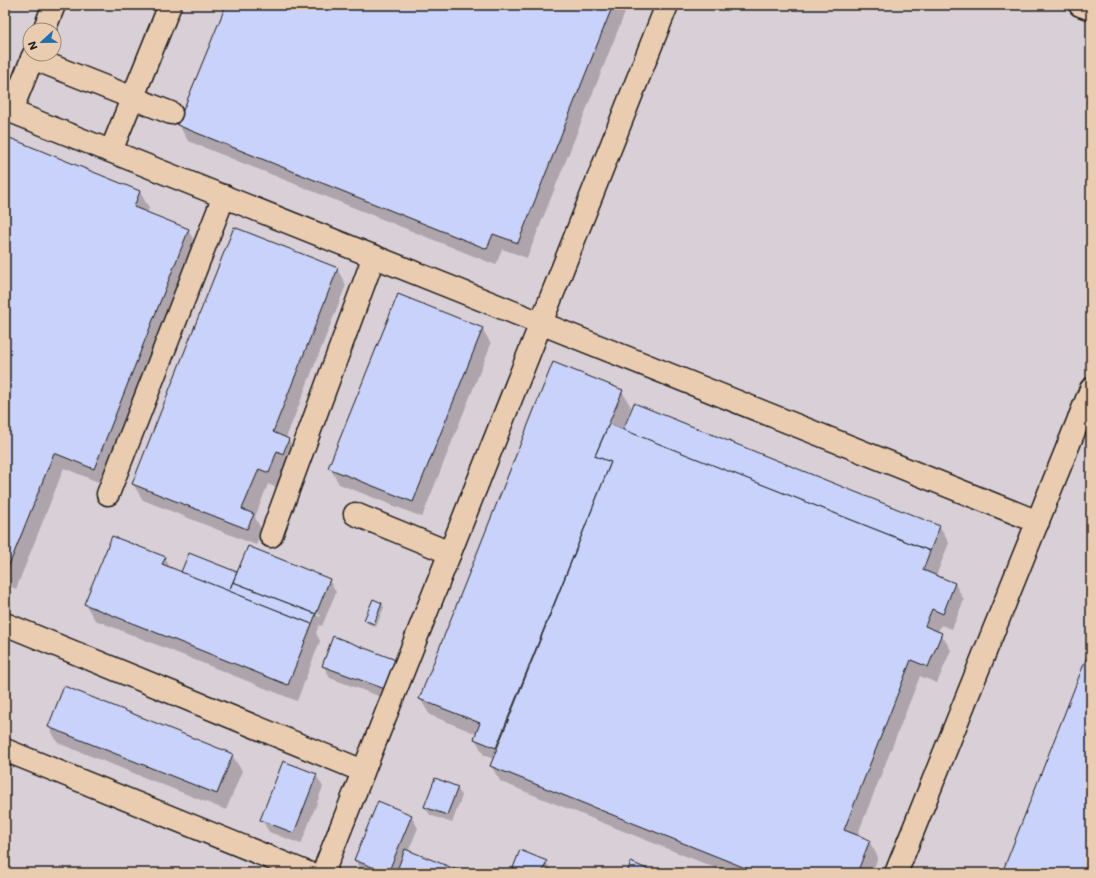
<svg xmlns="http://www.w3.org/2000/svg" width="1096" height="878" font-family="Mali,sans-serif">
<style>
.built{fill:#d9cfd6;fill-rule:evenodd}
.shadow{fill:#0003;fill-rule:evenodd}
.building{fill:#c8d2fa;stroke:#1c1c1c}
.lines{fill:none;stroke-linecap:round;stroke-linejoin:round}
.minor-casing{stroke:#1c1c1c;stroke-width:25}
.minor{stroke:#eacdb1;stroke-width:22}
</style>
<rect width="100%" height="100%" fill="#e0cec7"/>
<filter id="ink" filterUnits="userSpaceOnUse"><feTurbulence type="fractalNoise" baseFrequency=".025" numOctaves="2"/><feDisplacementMap in="SourceGraphic" scale="8" xChannelSelector="R" yChannelSelector="G"/><feConvolveMatrix kernelMatrix="1 2 1 2 8 2 1 2 1" color-interpolation-filters="sRGB"/></filter>
<g filter="url(#ink)">
<path class="built" d="M5 5H1091V873H5ZM30 30H54V54H30Z"/>
<g class="shadow">
<polygon points="226,5 628,5 527,258 502,249 496,265 188,141 179,125"/>
<polygon points="5,137 140,192 149,208 147,213 188,230 197,246 103,484 64,468 16,589 5,584"/>
<polygon points="337,269 346,285 286,438 288,439 298,455 278,488 268,484 255,517 262,531 256,545 143,500 133,484"/>
<polygon points="482,328 491,344 422,517 339,484 330,468"/>
<polygon points="622,391 631,407 622,431 939,526 949,543 936,576 955,584 964,600 952,629 941,625 938,632 941,634 951,650 937,683 920,676 857,836 869,841 878,857 872,873 728,873 501,782 491,766 494,759 484,755 475,739 477,734 430,715 420,699"/>
<path d="M165 558 171 569 184 574 236 573 237 575 329 580 336 592 322 626 319 625 316 633 320 641 297 701 95 620 85 604ZM243 585 321 615 320 617 243 587Z"/>
<polygon points="382,603 384,607 376,627 367,623 365,620"/>
<polygon points="395,661 392,701 330,678 323,665"/>
<polygon points="49,727 232,755 242,771 226,810 58,743"/>
<polygon points="316,775 323,787 301,844 269,832 262,820"/>
<polygon points="457,788 462,796 452,823 430,815 425,807"/>
<polygon points="411,816 418,828 408,852 462,873 362,873 355,860"/>
<polygon points="546,862 553,873 513,873"/>
<polygon points="629,870 646,870 648,873 631,873"/>
</g>
<g class="building">
<polygon points="226,5 613,5 518,243 493,234 487,249 177,125"/>
<polygon points="5,136 140,191 134,207 189,229 94,469 54,453 6,573 5,573"/>
<polygon points="234,227 338,268 273,432 289,439 283,454 277,451 269,473 259,469 242,509 254,514 247,529 132,484"/>
<polygon points="398,294 483,328 413,502 328,468"/>
<polygon points="553,362 623,390 595,456 611,462 496,748 474,739 480,723 419,699"/>
<polygon points="634,403 940,526 930,551 623,430"/>
<polygon points="609,424 930,551 923,570 955,583 943,614 932,609 925,626 942,633 928,667 911,660 844,830 870,840 857,873 758,873 490,766 611,462 595,456"/>
<polygon points="112,536 166,557 162,564 312,624 288,685 84,604"/>
<polygon points="248,546 330,579 316,614 233,582"/>
<polygon points="189,553 237,572 229,591 181,572"/>
<polygon points="233,582 316,614 312,624 229,591"/>
<polygon points="373,599 382,603 374,624 364,620"/>
<polygon points="333,636 396,660 385,689 322,666"/>
<polygon points="1091,646 1091,873 1002,873"/>
<polygon points="64,686 233,754 217,794 48,727"/>
<polygon points="283,761 317,774 294,833 260,820"/>
<polygon points="435,778 458,787 447,815 424,807"/>
<polygon points="378,801 412,815 388,873 354,860"/>
<polygon points="405,849 465,873 396,873"/>
<polygon points="520,850 547,861 542,873 511,873"/>
<polygon points="631,862 647,869 645,873 634,873 628,870"/>
</g>
<g class="lines">
<defs>
<g id="minor">
<polyline points="1080,5 1091,9"/>
<polyline points="44,30 54,5"/>
<polyline points="32,58 171,113"/>
<polyline points="5,109 1038,522"/>
<polyline points="11,111 34,54"/>
<polyline points="111,151 170,5"/>
<polyline points="108,494 224,196"/>
<polyline points="355,514 450,553"/>
<polyline points="271,536 374,256"/>
<polyline points="5,624 363,771"/>
<polyline points="5,750 308,873"/>
<polyline points="323,873 667,5"/>
<polyline points="896,873 1091,389"/>
</g>
</defs>
<use href="#minor" class="minor-casing"/>
<use href="#minor" class="minor"/>
</g>
</g>
<rect width="1096" height="878" fill="none" stroke="#eacdb1" stroke-width="20"/>
<rect x="10" y="10" width="1076" height="858" fill="none" stroke="#1c1c1c" stroke-width="1.5" filter="url(#ink)"/>
<g transform="translate(42 42) rotate(248)"><circle r="19" fill="#eacdb1" stroke="#988675"/>
<path d="M0-3L7 15L0 10L-7 15Z" fill="#1f6fb2"/>
<text y="-6" font-size="11" font-weight="bold" text-anchor="middle" fill="#1c1c1c">N</text>
</g>
</svg>
